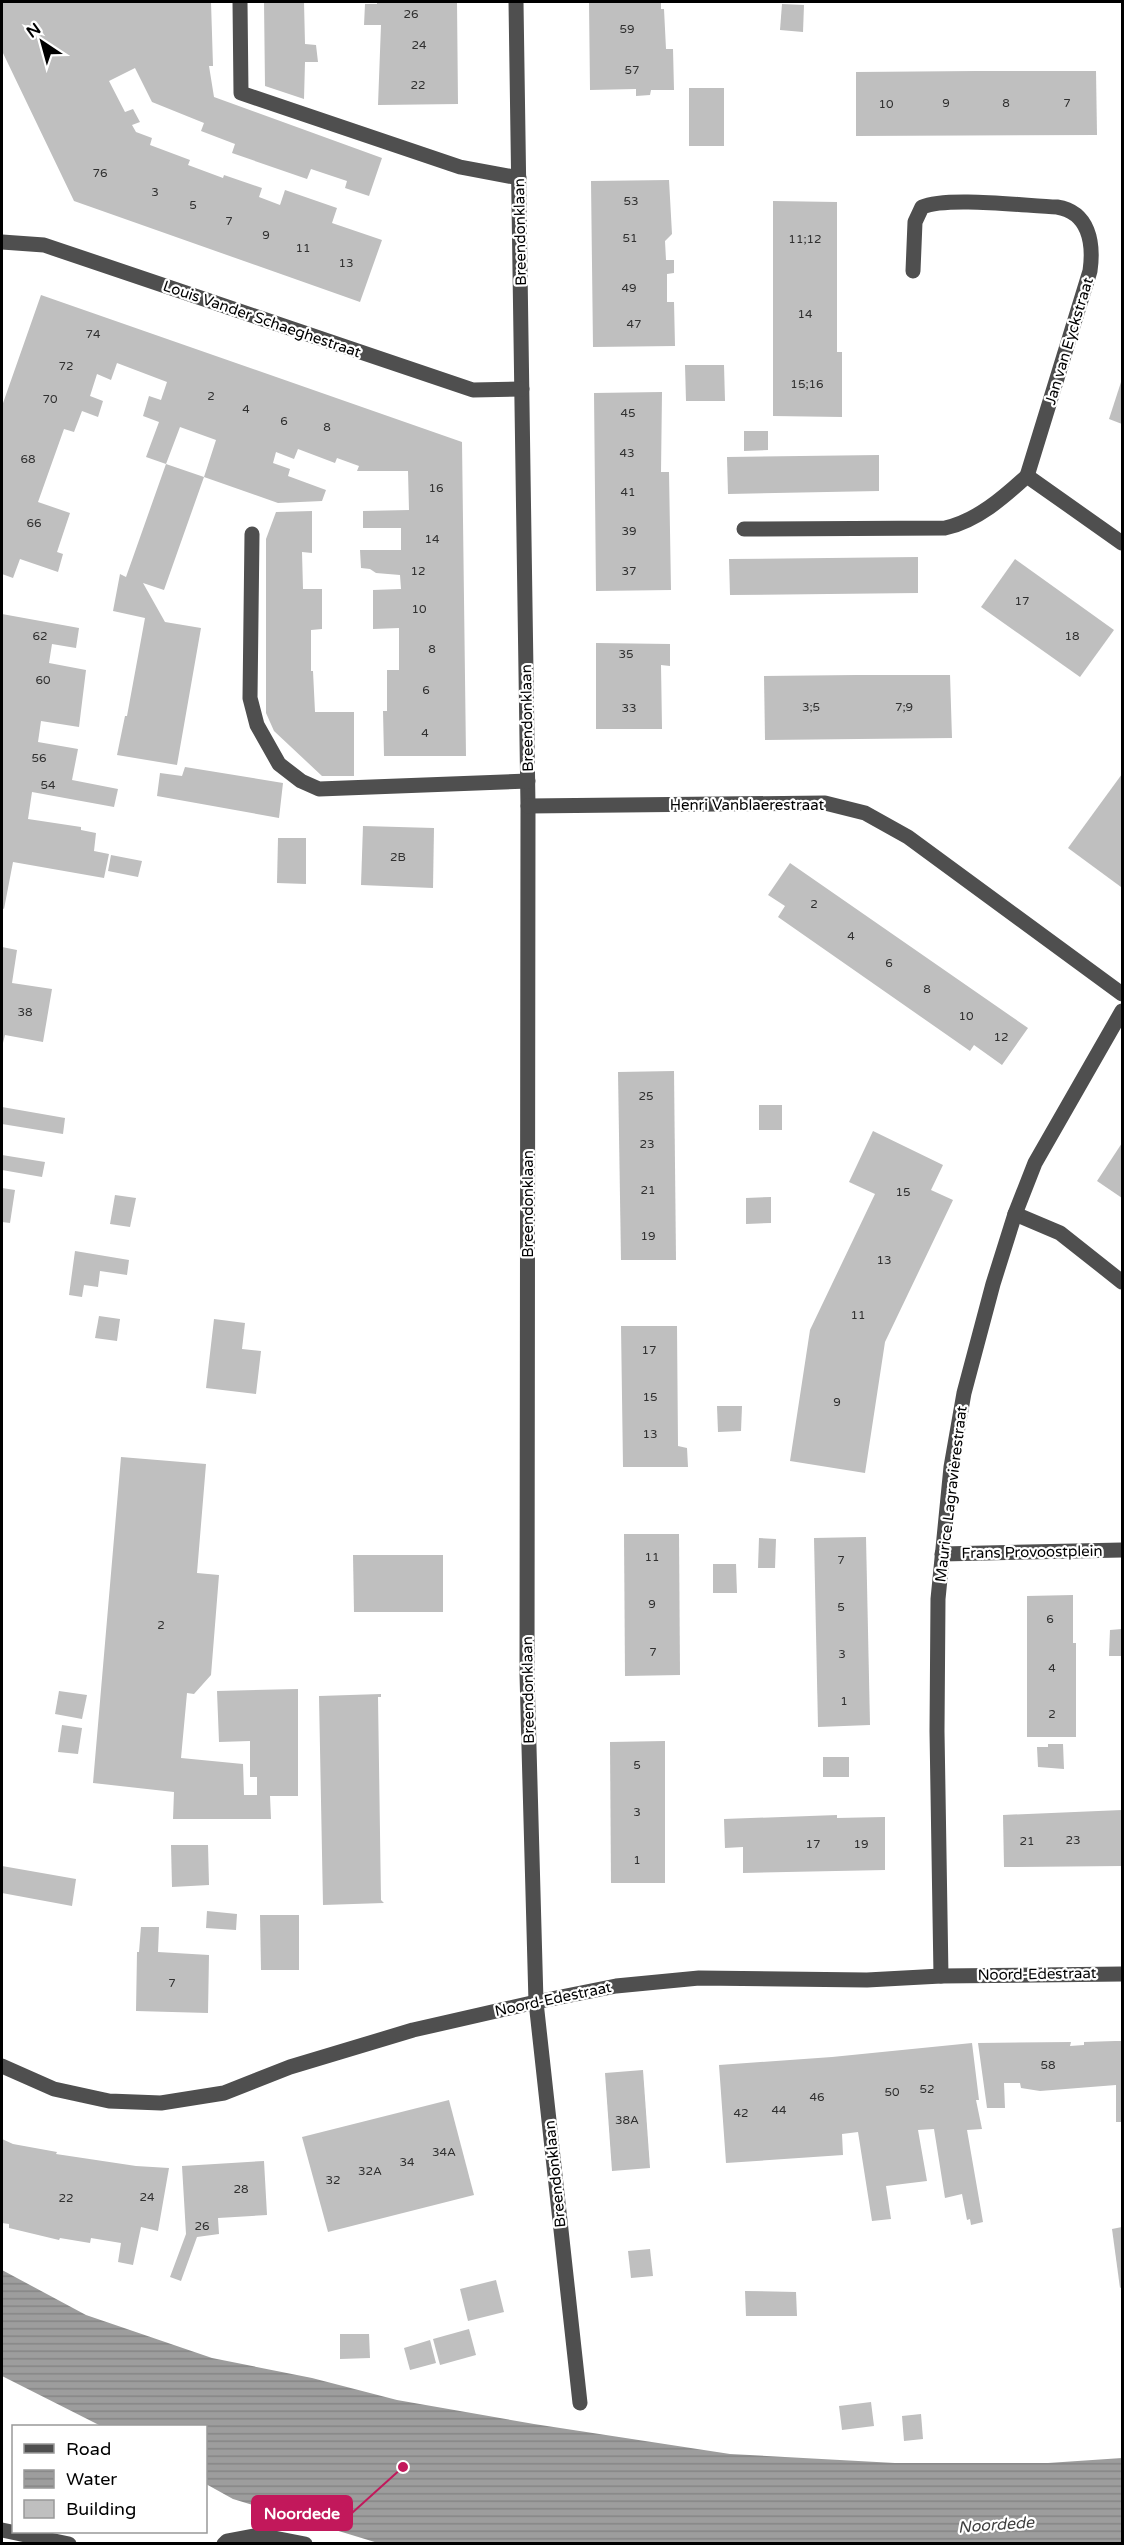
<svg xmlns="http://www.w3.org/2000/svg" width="1124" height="2545" font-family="'Varela Round',sans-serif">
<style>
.water{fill:url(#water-rules)}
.building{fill:#bfbfbf}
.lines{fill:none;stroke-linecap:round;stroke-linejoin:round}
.minor{stroke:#4f4f4f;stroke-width:15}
.labels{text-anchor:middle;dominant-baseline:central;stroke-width:4.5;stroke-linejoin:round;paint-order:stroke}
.number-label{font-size:12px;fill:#303030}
.street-label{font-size:15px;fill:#000;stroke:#fff}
.water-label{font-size:16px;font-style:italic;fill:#3e3e3e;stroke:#fff}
.leader{fill:none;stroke:#c2185b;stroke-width:2}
.callout-dot{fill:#c2185b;stroke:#fff;stroke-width:2}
.callout{fill:#c2185b;stroke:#c2185b;stroke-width:2}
.callout-label{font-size:16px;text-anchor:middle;font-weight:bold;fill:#fff}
</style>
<defs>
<pattern id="water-rules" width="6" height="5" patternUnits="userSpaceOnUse" patternTransform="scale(1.5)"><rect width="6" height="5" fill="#9d9d9d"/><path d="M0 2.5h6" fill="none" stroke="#858585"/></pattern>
</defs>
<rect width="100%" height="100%" fill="#fff"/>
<polygon class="water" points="2,2270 86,2315 212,2358 312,2378 397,2400 534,2424 730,2454 895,2463 1048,2463 1122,2458 1122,2543 378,2543 233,2499 206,2484 206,2426 101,2426 2,2376"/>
<g class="building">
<polygon points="2,2 211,2 213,66 209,66 214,97 382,158 369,196 345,188 347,181 311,169 307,179 232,153 235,144 201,131 204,123 152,102 135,68 109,81 125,112 133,109 140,122 132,125 136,132 152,138 150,145 190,160 188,165 223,178 224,175 262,188 259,197 280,205 285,190 337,208 332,223 382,240 360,302 74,201 2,51"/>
<polygon points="264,2 304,2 305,44 316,45 318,62 305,62 304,99 265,86"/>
<polygon points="377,2 457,2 458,104 378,105 381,25 364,25 365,4 377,4"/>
<polygon points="589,2 661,2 661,9 664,9 666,49 673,49 674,90 651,90 650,95 636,96 636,89 590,90"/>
<polygon points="782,4 804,5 803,32 780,30"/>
<polygon points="976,71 1096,71 1097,135 856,136 856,72"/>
<rect x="689" y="88" width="35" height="58"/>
<polygon points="669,180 672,234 665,241 666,260 674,260 674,273 667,274 667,302 674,302 675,346 593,347 591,181"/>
<polygon points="773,201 837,202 837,352 842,352 842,417 773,416"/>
<polygon points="41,295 462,442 466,756 384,756 383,711 387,711 387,670 399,670 399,628 373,629 373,590 401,589 400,575 376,573 370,569 361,568 360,550 401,550 401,528 363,528 363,511 409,510 408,471 357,471 359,466 337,458 335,463 298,449 294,459 276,452 273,463 290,469 288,476 326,490 322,501 278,503 204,477 216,440 180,427 166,464 146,457 159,422 143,416 149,396 161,400 167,382 117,363 111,380 97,374 90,396 103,401 98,417 82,411 74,432 64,429 38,502 70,513 57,552 63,554 58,572 20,559 13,578 2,574 2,406"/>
<polygon points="685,365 724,365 725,401 686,401"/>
<polygon points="1122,379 1122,424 1109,419"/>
<polygon points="662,392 661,472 669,472 671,590 596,591 594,393"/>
<polygon points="744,431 768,431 768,450 744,451"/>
<polygon points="879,455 879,491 728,494 727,457"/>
<polygon points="166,464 204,477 164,590 143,583 165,622 201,628 177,765 117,755 125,716 127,716 145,618 113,611 120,574 126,577"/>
<polygon points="312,511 312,553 302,552 303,589 322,589 322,629 311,630 311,671 313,671 315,712 354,712 354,776 322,776 274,731 266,713 266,539 276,512"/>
<polygon points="918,557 918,593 730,595 729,559"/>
<polygon points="1015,559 1114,630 1080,677 981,607"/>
<polygon points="2,614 79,628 76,648 52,644 49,663 86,670 79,727 41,721 38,742 78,749 72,780 118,789 114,807 32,792 28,819 81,827 81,830 96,833 94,851 109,854 104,878 13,862 4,909 2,908"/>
<polygon points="596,643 670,644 670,666 661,665 662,729 596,729"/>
<polygon points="856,675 950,675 952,738 765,740 764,676"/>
<polygon points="185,767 283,783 279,818 157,796 160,773 182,776"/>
<polygon points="1122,774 1122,886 1121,887 1068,848"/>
<polygon points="363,826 434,828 433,888 361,885"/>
<polygon points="278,838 306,838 306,884 277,883"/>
<polygon points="111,855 142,861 138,877 108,871"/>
<polygon points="790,863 1028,1028 1002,1065 974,1045 970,1051 778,917 785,906 768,895"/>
<polygon points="2,947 17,950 12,983 52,989 43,1042 5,1035 2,1047"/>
<polygon points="674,1071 676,1260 621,1260 618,1072"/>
<rect x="759" y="1105" width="23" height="25"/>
<polygon points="2,1107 65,1118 63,1134 2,1124"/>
<polygon points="873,1131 943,1165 931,1190 953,1200 885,1342 865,1473 790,1461 810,1330 875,1194 849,1182"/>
<polygon points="1122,1143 1122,1198 1097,1181"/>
<polygon points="2,1155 45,1162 42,1177 2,1170"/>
<polygon points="2,1188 15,1190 10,1223 2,1222"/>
<polygon points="115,1195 136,1198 130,1227 110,1224"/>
<polygon points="771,1197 771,1223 746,1224 746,1198"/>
<polygon points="75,1251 129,1260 127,1275 100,1271 98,1287 84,1285 82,1297 69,1295"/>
<polygon points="99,1316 120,1319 117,1341 95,1338"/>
<polygon points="214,1319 245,1323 242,1349 261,1351 256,1394 206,1388"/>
<polygon points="621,1326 677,1326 678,1446 687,1448 688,1467 623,1467"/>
<polygon points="717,1406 742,1406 741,1431 718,1432"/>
<polygon points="121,1457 206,1464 197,1573 219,1575 211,1675 194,1694 187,1693 181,1758 243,1764 244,1795 257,1795 257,1777 250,1777 250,1741 219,1742 217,1691 298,1689 298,1796 270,1796 271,1819 173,1819 174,1792 93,1783"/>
<polygon points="624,1534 679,1534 680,1675 625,1676"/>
<polygon points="866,1537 870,1725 818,1727 814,1538"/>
<polygon points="759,1538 776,1539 775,1568 758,1568"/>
<polygon points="353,1555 443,1555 443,1612 354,1612"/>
<polygon points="713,1564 736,1564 737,1593 713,1593"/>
<polygon points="1073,1595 1073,1643 1076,1643 1076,1737 1027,1737 1027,1596"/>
<polygon points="1122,1629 1122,1656 1109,1656 1110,1630"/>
<polygon points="59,1691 87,1695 82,1719 55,1714"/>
<polygon points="381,1694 381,1697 378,1697 381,1900 384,1903 323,1905 319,1696"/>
<polygon points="62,1725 82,1728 78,1754 58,1752"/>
<polygon points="665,1741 665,1883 611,1883 610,1742"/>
<polygon points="1048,1744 1063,1744 1064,1769 1038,1767 1037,1747 1048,1747"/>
<rect x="823" y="1757" width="26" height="20"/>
<polygon points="1122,1810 1122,1866 1004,1867 1003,1815"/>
<polygon points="837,1815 837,1818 885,1817 885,1870 743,1873 743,1847 725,1848 724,1819"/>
<polygon points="171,1845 208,1845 209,1885 172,1887"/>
<polygon points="2,1866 76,1879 72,1906 2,1893"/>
<polygon points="207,1911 237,1914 236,1930 206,1928"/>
<polygon points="260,1915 299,1915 299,1970 261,1970"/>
<polygon points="141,1927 159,1927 158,1952 209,1955 208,2013 136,2011 137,1952 139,1952"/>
<polygon points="1115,2041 1122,2041 1122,2122 1116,2122 1116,2085 1040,2091 1021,2088 1020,2083 1004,2083 1005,2108 987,2108 978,2043 1071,2042 1070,2046 1084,2045 1084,2042"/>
<polygon points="972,2043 979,2100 976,2100 982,2129 967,2130 983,2222 971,2225 970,2219 967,2220 962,2194 945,2198 934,2129 918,2130 927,2181 886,2186 891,2219 872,2221 858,2132 842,2134 843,2155 726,2163 719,2065 832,2057"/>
<polygon points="643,2070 650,2168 612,2171 605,2073"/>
<polygon points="449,2100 474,2195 328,2232 302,2137"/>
<polygon points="2,2139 13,2144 57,2152 56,2154 136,2166 169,2168 158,2231 141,2227 133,2265 118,2262 121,2243 91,2238 90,2243 60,2238 59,2240 9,2228 9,2224 2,2223"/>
<polygon points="264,2161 267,2215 218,2218 219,2234 197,2237 181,2281 170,2277 186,2234 182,2166"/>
<polygon points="1122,2227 1122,2287 1120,2288 1112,2229"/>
<polygon points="650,2249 653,2276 631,2278 628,2251"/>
<polygon points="496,2280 504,2312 468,2321 460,2289"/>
<polygon points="745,2291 796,2292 797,2316 746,2316"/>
<polygon points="469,2329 476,2355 440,2365 433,2339"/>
<polygon points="340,2334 369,2334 370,2358 340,2359"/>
<polygon points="430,2340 436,2363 410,2370 404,2348"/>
<polygon points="871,2402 874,2426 842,2430 839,2406"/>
<polygon points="921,2414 923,2439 904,2441 902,2416"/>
</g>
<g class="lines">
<g class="minor">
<polyline points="240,2 241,93 460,167 519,178"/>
<polyline points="516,2 528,806 527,1674 536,2002 580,2403"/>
<polyline points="2,242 44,245 473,390 522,389"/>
<path d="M913 271 915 222 922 207C947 196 1026 206 1057 207 1089 212 1094 243 1090 271L1027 476"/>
<path d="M744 529 945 528C977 521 1004 497 1027 476L1122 543"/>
<polyline points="252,534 250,698 257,725 279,764 301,781 319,789 528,781"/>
<polyline points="528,806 825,803 865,813 908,837 1122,994"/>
<polyline points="1015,1214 1060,1233 1122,1282"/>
<polyline points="942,1554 1122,1550"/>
<polyline points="941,1976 937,1731 938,1599 951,1467 964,1393 993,1284 1015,1214 1035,1163 1122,1011"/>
<polyline points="2,2066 54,2089 109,2101 161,2103 224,2093 290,2067 413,2030 536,2002 616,1986 699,1978 867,1980 941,1976 1122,1974"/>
<polyline points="2,2530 69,2544"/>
<polyline points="224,2544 227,2541 259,2535 305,2544"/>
</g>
</g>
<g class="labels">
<g class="number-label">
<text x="411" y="14">26</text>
<text x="627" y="29">59</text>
<text x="419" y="45">24</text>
<text x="632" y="70">57</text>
<text x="418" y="85">22</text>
<text x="946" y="103">9</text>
<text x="1006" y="103">8</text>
<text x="1067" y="103">7</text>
<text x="886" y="104">10</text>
<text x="100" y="173">76</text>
<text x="155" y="192">3</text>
<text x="631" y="201">53</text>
<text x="193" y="205">5</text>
<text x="229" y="221">7</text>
<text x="266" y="235">9</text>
<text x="630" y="238">51</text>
<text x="805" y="239">11;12</text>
<text x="303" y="248">11</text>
<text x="346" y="263">13</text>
<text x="629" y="288">49</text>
<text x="805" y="314">14</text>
<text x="634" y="324">47</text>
<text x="93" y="334">74</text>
<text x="66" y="366">72</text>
<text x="807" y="384">15;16</text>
<text x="211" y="396">2</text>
<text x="50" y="399">70</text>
<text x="246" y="409">4</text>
<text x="628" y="413">45</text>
<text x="284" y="421">6</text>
<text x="327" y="427">8</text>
<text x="627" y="453">43</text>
<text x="28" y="459">68</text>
<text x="436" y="488">16</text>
<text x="628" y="492">41</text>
<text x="34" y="523">66</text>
<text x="629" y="531">39</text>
<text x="432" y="539">14</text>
<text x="418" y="571">12</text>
<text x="629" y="571">37</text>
<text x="1022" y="601">17</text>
<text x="419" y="609">10</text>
<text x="40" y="636">62</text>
<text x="1072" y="636">18</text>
<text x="432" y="649">8</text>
<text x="626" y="654">35</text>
<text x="43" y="680">60</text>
<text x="426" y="690">6</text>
<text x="811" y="707">3;5</text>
<text x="904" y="707">7;9</text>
<text x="629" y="708">33</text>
<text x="425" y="733">4</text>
<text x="39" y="758">56</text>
<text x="48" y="785">54</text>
<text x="398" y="857">2B</text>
<text x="814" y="904">2</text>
<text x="851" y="936">4</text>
<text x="889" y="963">6</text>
<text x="927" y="989">8</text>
<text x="25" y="1012">38</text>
<text x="966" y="1016">10</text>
<text x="1001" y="1037">12</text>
<text x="646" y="1096">25</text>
<text x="647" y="1144">23</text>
<text x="648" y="1190">21</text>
<text x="903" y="1192">15</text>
<text x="648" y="1236">19</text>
<text x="884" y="1260">13</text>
<text x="858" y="1315">11</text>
<text x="649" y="1350">17</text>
<text x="650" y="1397">15</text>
<text x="837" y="1402">9</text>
<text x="650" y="1434">13</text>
<text x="652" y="1557">11</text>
<text x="841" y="1560">7</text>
<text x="652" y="1604">9</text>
<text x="841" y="1607">5</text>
<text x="1050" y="1619">6</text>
<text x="161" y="1625">2</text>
<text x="653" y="1652">7</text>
<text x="842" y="1654">3</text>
<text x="1052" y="1668">4</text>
<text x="844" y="1701">1</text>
<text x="1052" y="1714">2</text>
<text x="637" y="1765">5</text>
<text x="637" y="1812">3</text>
<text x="1073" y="1840">23</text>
<text x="1027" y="1841">21</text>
<text x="813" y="1844">17</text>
<text x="861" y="1844">19</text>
<text x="637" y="1860">1</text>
<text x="172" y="1983">7</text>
<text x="1048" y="2065">58</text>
<text x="927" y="2089">52</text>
<text x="892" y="2092">50</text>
<text x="817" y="2097">46</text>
<text x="779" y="2110">44</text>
<text x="741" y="2113">42</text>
<text x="627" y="2120">38A</text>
<text x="444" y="2152">34A</text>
<text x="407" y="2162">34</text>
<text x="370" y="2171">32A</text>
<text x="333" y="2180">32</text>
<text x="241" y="2189">28</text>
<text x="147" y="2197">24</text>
<text x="66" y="2198">22</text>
<text x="202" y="2226">26</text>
</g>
<g class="street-label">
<text transform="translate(520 232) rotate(-91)">Breendonklaan</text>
<text transform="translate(262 319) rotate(19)">Louis Vander Schaeghestraat</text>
<text transform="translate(1069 341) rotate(-73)">Jan van Eyckstraat</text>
<text transform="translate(527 718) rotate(-91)">Breendonklaan</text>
<text x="747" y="805">Henri Vanblaerestraat</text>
<text transform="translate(528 1204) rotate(-90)">Breendonklaan</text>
<text transform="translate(951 1494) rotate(-83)">Maurice Lagravièrestraat</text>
<text transform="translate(1032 1552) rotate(-1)">Frans Provoostplein</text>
<text transform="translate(528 1690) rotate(-91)">Breendonklaan</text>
<text transform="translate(1037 1974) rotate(-1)">Noord-Edestraat</text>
<text transform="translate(553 1999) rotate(-12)">Noord-Edestraat</text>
<text transform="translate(555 2174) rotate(-96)">Breendonklaan</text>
</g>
<g class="water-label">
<text transform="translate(996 2525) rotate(-4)">Noordede</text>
</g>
</g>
<path class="leader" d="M403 2467L352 2513"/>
<circle class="callout-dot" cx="403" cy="2467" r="6"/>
<rect class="callout" x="252" y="2496" width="100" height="34" rx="6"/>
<g class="callout-label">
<text x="302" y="2519">Noordede</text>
</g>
<rect width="1124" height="2545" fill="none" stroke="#000000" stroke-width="6"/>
<rect x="12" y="2425" width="195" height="108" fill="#ffffff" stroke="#999999" stroke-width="1.5"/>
<rect x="24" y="2444" width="30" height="9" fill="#4f4f4f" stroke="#999999" stroke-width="1.5"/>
<text x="66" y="2455" font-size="18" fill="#000000">Road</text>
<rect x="24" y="2470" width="30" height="18" fill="url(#water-rules)" stroke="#999999" stroke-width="1.5"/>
<text x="66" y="2485" font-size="18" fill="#000000">Water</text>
<rect x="24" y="2500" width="30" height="18" fill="#bfbfbf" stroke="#999999" stroke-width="1.5"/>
<text x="66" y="2515" font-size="18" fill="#000000">Building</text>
<g transform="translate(42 42) rotate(324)" stroke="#ffffff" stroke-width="4.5" paint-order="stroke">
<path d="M0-4.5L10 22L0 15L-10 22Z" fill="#000000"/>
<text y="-9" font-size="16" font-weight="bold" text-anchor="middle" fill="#000000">N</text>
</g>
</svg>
